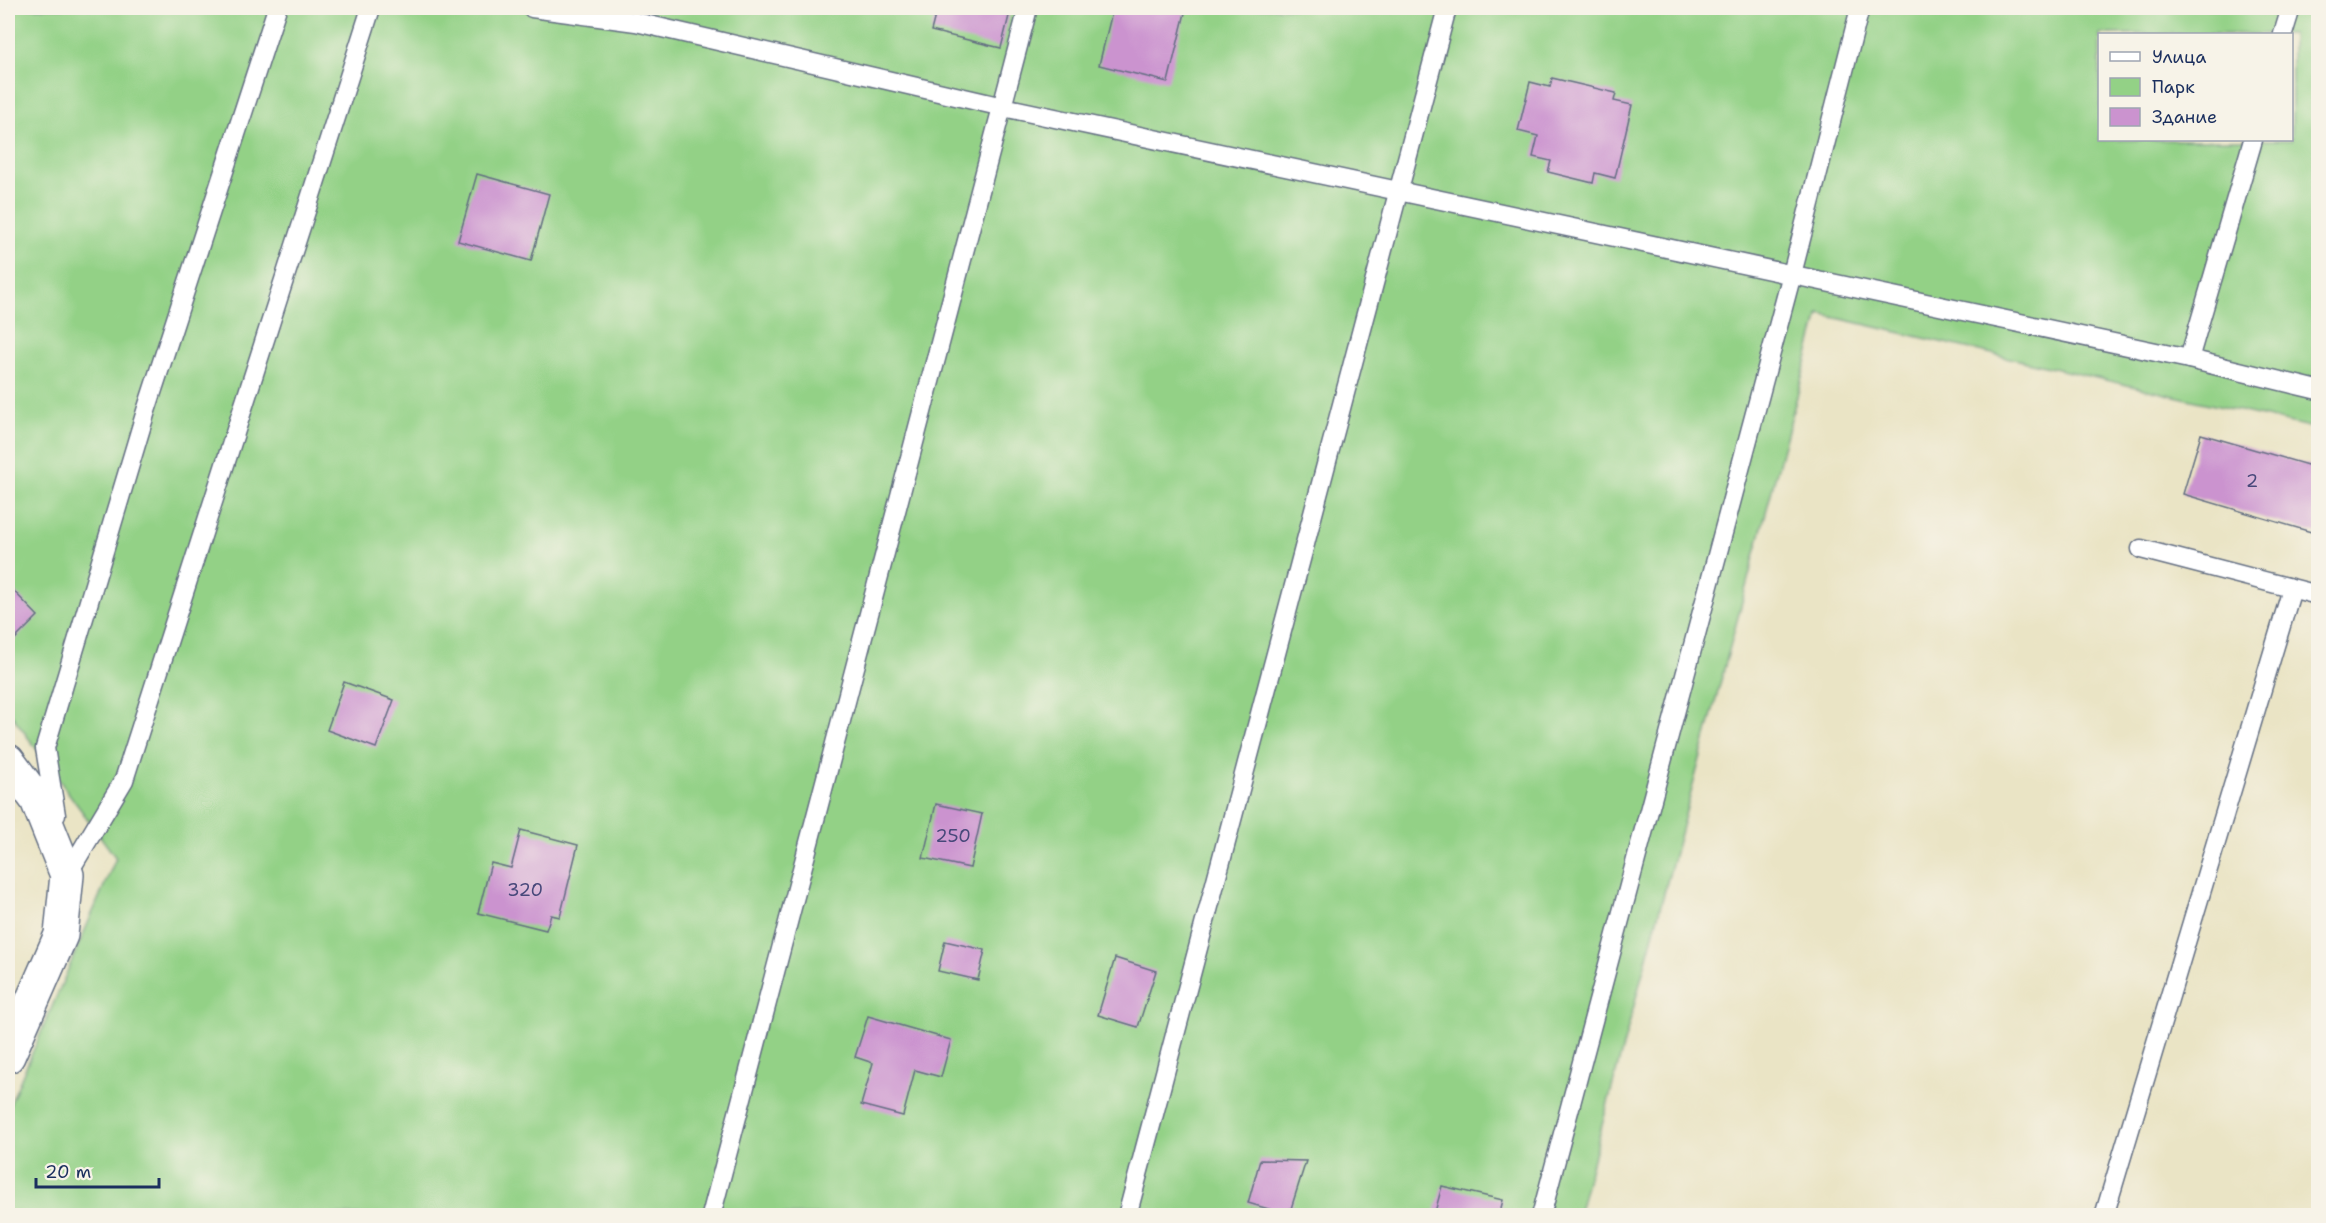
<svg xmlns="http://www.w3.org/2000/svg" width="2326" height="1223" font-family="'Shantell Sans',sans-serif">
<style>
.green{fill:#93d186;stroke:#578072;stroke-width:1.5;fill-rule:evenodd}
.building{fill:#cb93cf}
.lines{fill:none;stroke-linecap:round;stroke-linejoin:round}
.lane-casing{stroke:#636e82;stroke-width:21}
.street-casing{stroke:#636e82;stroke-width:36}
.lane{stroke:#fff;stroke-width:18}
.street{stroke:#fff;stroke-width:33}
.labels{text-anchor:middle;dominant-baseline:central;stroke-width:6;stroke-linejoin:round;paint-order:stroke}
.number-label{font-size:18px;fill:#47487a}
</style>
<rect width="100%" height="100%" fill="#f7f3e8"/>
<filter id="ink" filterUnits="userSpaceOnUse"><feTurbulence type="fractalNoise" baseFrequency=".0167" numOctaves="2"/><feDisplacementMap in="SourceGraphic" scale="12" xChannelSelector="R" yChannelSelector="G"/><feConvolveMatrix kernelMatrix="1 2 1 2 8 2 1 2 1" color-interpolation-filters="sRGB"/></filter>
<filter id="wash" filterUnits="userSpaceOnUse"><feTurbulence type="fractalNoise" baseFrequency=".008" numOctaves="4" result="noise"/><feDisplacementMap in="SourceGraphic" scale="24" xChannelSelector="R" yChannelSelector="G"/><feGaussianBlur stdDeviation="1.35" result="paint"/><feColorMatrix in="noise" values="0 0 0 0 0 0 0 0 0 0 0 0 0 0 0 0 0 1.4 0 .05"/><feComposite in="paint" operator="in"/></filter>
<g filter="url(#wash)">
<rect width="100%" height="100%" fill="#eae4c5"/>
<path class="green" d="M8 8H2318V429L1819 314 1578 1215H8V1109L116 858 8 710ZM2100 34H2292V140H2100Z"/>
<g id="blocks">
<g class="building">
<polygon points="937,8 1011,8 1001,48 931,31"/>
<polygon points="1113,8 1186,9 1168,82 1099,65"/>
<polygon points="1552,78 1616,93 1614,101 1632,105 1615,178 1595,173 1593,183 1548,172 1551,161 1533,157 1538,136 1518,131 1530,82 1550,87"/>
<polygon points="477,174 549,194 531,261 458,241"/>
<polygon points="2201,434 2318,468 2318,534 2183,494"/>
<polygon points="8,585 38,616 8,646"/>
<polygon points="344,682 394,700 376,748 327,730"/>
<polygon points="936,804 982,814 970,868 923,858"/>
<polygon points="521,830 578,845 560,917 551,915 546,930 478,913 491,863 511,868"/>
<polygon points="945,941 985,950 978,980 938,971"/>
<polygon points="1115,958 1156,971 1138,1027 1098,1015"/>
<polygon points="868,1016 951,1040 941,1077 915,1070 903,1116 861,1105 873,1063 855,1057"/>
<polygon points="1260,1160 1306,1161 1289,1215 1248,1203"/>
<polygon points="1442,1186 1503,1200 1499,1216 1434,1216"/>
</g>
</g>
</g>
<g filter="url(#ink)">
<use href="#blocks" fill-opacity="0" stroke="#636e82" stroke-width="1.5"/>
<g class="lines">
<defs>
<g id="lane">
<polyline points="532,8 636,22 1003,107 2189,359 2318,390"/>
<polyline points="2283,34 2291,8"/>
<polyline points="2189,359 2253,140"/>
<polyline points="2141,549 2318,595"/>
<polyline points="56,815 45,748 146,411 277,8"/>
<polyline points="67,875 124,780 371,8"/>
<polyline points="711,1216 1028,8"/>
<polyline points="1127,1216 1447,8"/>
<polyline points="1541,1216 1792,274 1860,8"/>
<polyline points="2104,1216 2292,589"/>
</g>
<polyline id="street" points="8,761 37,800 67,875 61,935 8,1056"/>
</defs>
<use href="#lane" class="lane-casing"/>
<use href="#street" class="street-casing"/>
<use href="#lane" class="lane"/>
<use href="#street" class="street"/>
</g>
</g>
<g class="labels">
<g class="number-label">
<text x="2252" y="481">2</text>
<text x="953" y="836">250</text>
<text x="525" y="890">320</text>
</g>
</g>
<rect width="2326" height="1223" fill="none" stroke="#f7f3e8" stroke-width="30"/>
<rect x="2098" y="33" width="195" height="108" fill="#f7f3e8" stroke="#9fa5b1" stroke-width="1.5"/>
<rect x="2110" y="52" width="30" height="9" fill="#ffffff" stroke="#9fa5b1" stroke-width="1.5"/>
<text x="2152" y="63" font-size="18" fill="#1b2f5e">Улица</text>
<rect x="2110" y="78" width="30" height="18" fill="#93d186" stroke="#9fa5b1" stroke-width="1.5"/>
<text x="2152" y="93" font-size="18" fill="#1b2f5e">Парк</text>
<rect x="2110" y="108" width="30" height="18" fill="#cb93cf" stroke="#9fa5b1" stroke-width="1.5"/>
<text x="2152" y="123" font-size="18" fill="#1b2f5e">Здание</text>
<path d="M36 1178v9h123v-9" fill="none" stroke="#1b2f5e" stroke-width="3"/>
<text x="45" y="1178" font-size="18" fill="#1b2f5e" stroke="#f7f3e8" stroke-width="4.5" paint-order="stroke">20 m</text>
</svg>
